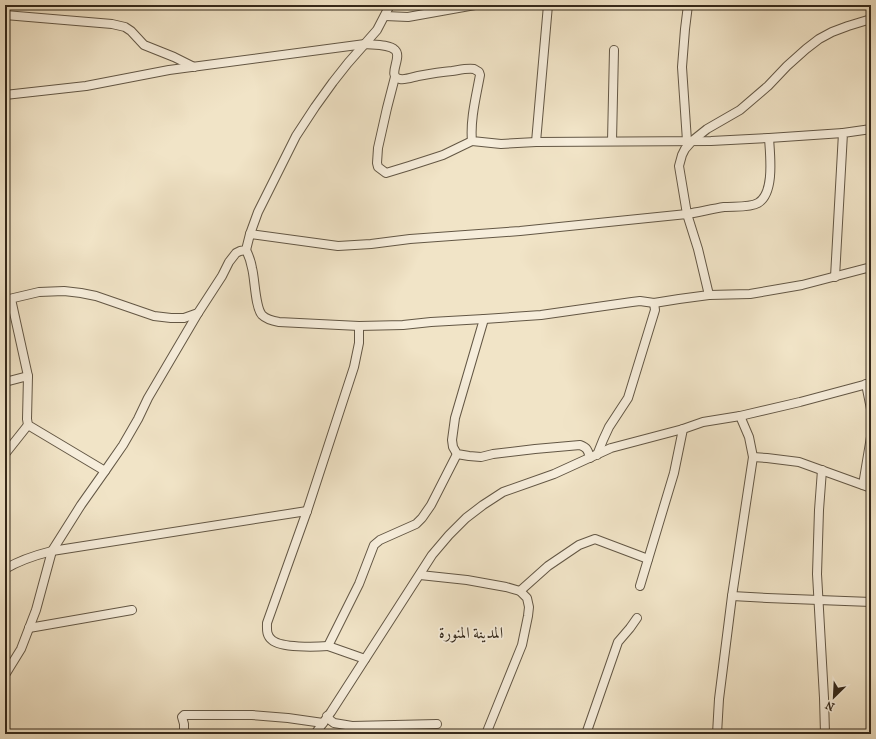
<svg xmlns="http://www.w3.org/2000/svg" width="876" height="739" font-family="'IM FELL French Canon',Amiri,serif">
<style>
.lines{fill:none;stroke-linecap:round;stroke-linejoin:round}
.street-casing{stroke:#635745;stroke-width:10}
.street{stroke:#f6eddb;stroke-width:8}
.labels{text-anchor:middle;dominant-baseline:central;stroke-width:3.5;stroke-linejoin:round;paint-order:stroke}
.neighbourhood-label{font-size:16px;fill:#34281a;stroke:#f6eddb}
</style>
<rect width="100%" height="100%" fill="#f1e4c7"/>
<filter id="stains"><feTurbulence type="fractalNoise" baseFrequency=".005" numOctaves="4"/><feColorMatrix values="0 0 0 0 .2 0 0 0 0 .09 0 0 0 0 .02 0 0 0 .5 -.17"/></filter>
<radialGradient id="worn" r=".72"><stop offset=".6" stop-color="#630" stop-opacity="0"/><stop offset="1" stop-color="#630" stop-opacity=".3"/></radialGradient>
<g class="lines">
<defs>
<g id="street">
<polyline points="5,15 112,24 125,27 131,31 144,45 174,57 194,67"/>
<polyline points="385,16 408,17 475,5"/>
<polyline points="395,77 387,108 378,148 377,163 378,167 386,173 409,166 443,155 472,141"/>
<path d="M5 95 86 86 169 70 365 44C373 45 389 44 395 50 403 57 386 77 400 79 406 80 413 77 418 76 429 74 441 72 452 71 459 70 467 68 474 69 474 69 479 72 479 72L480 75C476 97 470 120 472 141L501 144 536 142 711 141 769 138 843 133"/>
<path d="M769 138C770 155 775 193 758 203 750 208 733 206 724 207 712 209 699 212 687 214L679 166 682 155 685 149 692 141 707 129 740 110 768 86 787 66 806 49 819 39 832 32 848 26 871 19"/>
<polyline points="612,141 614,50"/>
<polyline points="687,141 682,67 685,29 688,5"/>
<polyline points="536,142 548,5"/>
<path d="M246 250C249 256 251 262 252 268 255 279 255 307 262 315 266 319 273 321 279 322L359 326 403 325 431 322 484 319 541 315 632 302 640 301 654 303 679 299 709 295 698 249 687 214 520 231 410 239 371 244 338 246 250 234"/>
<polyline points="835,277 843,133 871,129"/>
<polyline points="709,295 750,294 802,285 871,267"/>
<polyline points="11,299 28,376"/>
<polyline points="5,300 39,292 64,291 81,293 96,296 154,316 171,318 184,318 198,313 222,276 229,262 236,253 240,251 246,250 250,234 258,212 296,136 315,107 333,82 348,63 377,30 390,5"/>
<path d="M484 319 455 418 452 440 453 447 457 454 469 456 481 457 493 454 535 449 580 445C588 448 588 451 590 458"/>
<polyline points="5,382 28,376 27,419 28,425 105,471"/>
<polyline points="866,384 871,409"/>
<polyline points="740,416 800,402 871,383"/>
<polyline points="5,454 28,425"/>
<polyline points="597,455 603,440 609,427 628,398 655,310 654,303"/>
<polyline points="753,457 767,458 799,462 871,488"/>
<polyline points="822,470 819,510 817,574 824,698 825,734"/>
<polyline points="863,485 871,437"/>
<path d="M5 569C20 560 36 555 52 551L307 511"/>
<polyline points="420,575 467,580 506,587 520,591 527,598 529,607 528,616 522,645 486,734"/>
<polyline points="640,586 674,473 683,429"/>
<polyline points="520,591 548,566 579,545 595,539 648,559"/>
<polyline points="732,596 767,598 871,602"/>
<polyline points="29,628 132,610"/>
<path d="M328 646C315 647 281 648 272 640 266 635 267 629 267 623L307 511 354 367 359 343V326"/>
<polyline points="365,659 328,646 359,584 374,545 380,540 416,524 422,518 431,505 457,454"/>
<polyline points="5,675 21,649 36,610 52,551 81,505 105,471 123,445 138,419 148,398 198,313"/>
<polyline points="327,716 330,720 334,723 352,726 437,724"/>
<polyline points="184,734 184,724 182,717 184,715 252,715 288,718 323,723"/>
<polyline points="315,734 331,712 432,555 449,535 466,518 483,505 503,492 554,474 611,448 683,429 703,422 740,416 749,437 753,457 732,596 719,699 717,734"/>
<polyline points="586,734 618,642 630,628 637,618"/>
</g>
</defs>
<use href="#street" class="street-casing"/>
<use href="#street" class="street"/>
</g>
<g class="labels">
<g class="neighbourhood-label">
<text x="471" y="632">المدينة المنورة</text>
</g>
</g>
<rect width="876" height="739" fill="none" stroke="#f1e4c7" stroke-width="20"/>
<rect x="6" y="6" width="864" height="727" fill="none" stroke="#34281a" stroke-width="2"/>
<rect x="10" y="10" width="856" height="719" fill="none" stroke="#34281a"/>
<g transform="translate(834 697) rotate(204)" stroke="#f6eddb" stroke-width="3" paint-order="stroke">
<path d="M0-3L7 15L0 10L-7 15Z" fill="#34281a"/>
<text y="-6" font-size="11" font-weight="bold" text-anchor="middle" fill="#34281a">N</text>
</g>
<rect width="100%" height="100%" filter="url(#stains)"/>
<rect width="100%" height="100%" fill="url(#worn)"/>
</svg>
